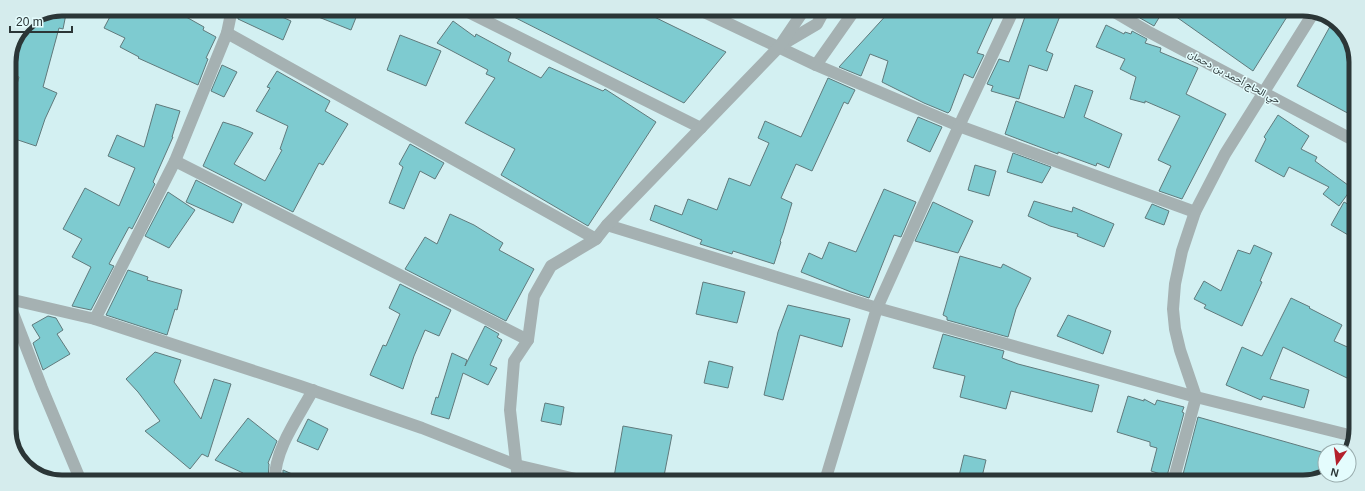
<svg xmlns="http://www.w3.org/2000/svg" width="1365" height="491" font-family="Helvetica,Vazirmatn,sans-serif">
<style>
.building{fill:#7ecbd0;stroke:#607a7c}
.lines{fill:none;stroke-linecap:round;stroke-linejoin:round}
.minor{stroke:#a5b1b2;stroke-width:12}
.tertiary{stroke:#a5b1b2;stroke-width:12}
.labels{text-anchor:middle;dominant-baseline:central;stroke-width:3;stroke-linejoin:round;paint-order:stroke}
.street-label{font-size:10px;fill:#2b3637;stroke:#e4fcfd}
.rim{fill:none;stroke:#2b3637;stroke-width:5}
</style>
<rect width="100%" height="100%" fill="#d3f0f2"/>
<g class="building">
<polygon points="62,9 67,9 63,29 59,28 43,87 57,93 45,119 36,146 9,137 9,113 19,77 9,74 9,59 25,24"/>
<polygon points="114,9 116,9 132,17 136,9 172,9 204,27 203,30 216,37 206,58 208,59 198,85 138,58 139,57 120,47 125,38 104,28"/>
<polygon points="239,9 264,9 291,21 283,40 238,19"/>
<polygon points="301,10 359,10 351,30"/>
<polygon points="500,10 640,10 726,52 684,103"/>
<polygon points="890,11 996,11 977,53 984,55 973,78 964,74 950,111 948,113 924,103 882,82 888,61 870,54 861,76 839,67"/>
<polygon points="1027,11 1062,11 1046,51 1053,54 1047,71 1029,65 1019,99 991,91 993,86 987,84 999,59 1009,62"/>
<polygon points="1144,11 1163,11 1154,26 1140,18"/>
<polygon points="1168,11 1212,12 1290,12 1253,71"/>
<polygon points="453,21 475,37 476,34 511,53 508,61 541,78 549,67 603,91 605,89 656,122 588,226 501,175 515,149 465,123 495,78 486,74 488,70 437,43"/>
<polygon points="1333,21 1345,30 1356,58 1355,117 1297,86"/>
<polygon points="1106,25 1124,34 1125,32 1131,34 1132,31 1147,39 1145,43 1161,48 1160,52 1198,68 1186,94 1226,114 1182,199 1159,191 1171,166 1158,160 1180,116 1145,101 1145,103 1130,99 1136,77 1120,69 1125,59 1096,47"/>
<polygon points="400,35 441,51 426,86 387,70"/>
<polygon points="222,65 237,72 224,97 211,91"/>
<polygon points="277,71 330,101 325,111 348,124 323,165 319,163 293,212 203,166 223,122 239,127 253,133 234,164 265,181 282,150 280,149 288,126 256,111 270,88 267,87"/>
<polygon points="828,78 855,90 848,104 844,102 812,171 796,164 781,198 792,203 783,233 780,241 781,242 774,264 733,251 732,254 700,244 702,240 650,220 655,205 682,215 688,199 717,210 729,178 750,186 769,143 758,138 765,121 801,137"/>
<polygon points="1075,85 1093,91 1084,117 1122,134 1109,168 1097,163 1096,166 1058,152 1058,154 1005,134 1016,101 1064,118"/>
<polygon points="156,104 180,111 172,137 173,137 153,182 155,184 132,229 129,227 109,264 114,266 91,310 72,306 91,267 72,257 82,239 63,229 85,188 119,206 135,168 108,156 117,135 144,147"/>
<polygon points="1278,115 1309,136 1301,149 1317,157 1315,161 1352,188 1339,206 1323,194 1329,187 1289,167 1284,177 1255,161 1266,139 1264,137"/>
<polygon points="918,117 942,127 930,152 907,141"/>
<polygon points="410,144 444,163 435,179 420,171 404,209 389,203 403,167 399,164"/>
<polygon points="1013,153 1051,167 1042,183 1007,172"/>
<polygon points="975,165 996,171 989,196 968,190"/>
<polygon points="196,180 242,204 233,223 186,202"/>
<polygon points="884,189 916,202 901,237 894,235 869,298 851,292 801,272 809,253 822,259 829,242 856,252"/>
<polygon points="168,192 195,210 169,248 145,236"/>
<polygon points="1034,201 1072,212 1073,207 1114,224 1104,247 1077,236 1078,234 1050,226 1028,216"/>
<polygon points="933,202 973,221 958,253 915,241"/>
<polygon points="1344,202 1355,208 1355,239 1331,225"/>
<polygon points="1152,204 1169,211 1164,225 1145,218"/>
<polygon points="450,214 474,225 503,243 499,250 534,269 506,321 405,269 425,237 437,244"/>
<polygon points="1254,245 1272,253 1260,281 1262,282 1242,326 1204,308 1206,305 1194,299 1204,281 1221,291 1238,250 1250,254"/>
<polygon points="960,256 1001,268 1003,264 1031,278 1016,309 1008,337 947,320 947,317 943,315"/>
<polygon points="128,270 148,277 147,280 182,290 177,310 175,309 167,335 106,315"/>
<polygon points="703,282 745,292 737,323 696,314"/>
<polygon points="400,284 451,310 439,336 425,330 414,356 403,389 370,375 383,345 386,346 400,314 389,308"/>
<polygon points="1291,298 1310,307 1309,308 1342,325 1334,341 1354,350 1354,363 1347,378 1283,347 1270,379 1309,390 1304,408 1263,396 1261,400 1226,385 1242,347 1262,356"/>
<polygon points="788,305 850,319 842,347 800,335 783,400 764,395 778,332"/>
<polygon points="1068,315 1111,331 1103,354 1057,336"/>
<polygon points="48,316 56,318 63,330 57,334 70,354 43,370 33,343 40,338 32,325"/>
<polygon points="485,326 499,334 497,337 502,340 490,365 497,368 488,385 463,373 449,419 431,414 436,397 438,398 452,353 467,360 465,366"/>
<polygon points="943,334 1004,351 1002,358 1018,364 1099,385 1092,412 1011,391 1006,409 960,397 965,376 933,368"/>
<polygon points="155,352 181,360 174,382 201,419 214,379 231,384 208,457 202,454 190,469 145,431 160,421 138,392 126,379"/>
<polygon points="709,361 733,367 728,388 704,383"/>
<polygon points="1128,396 1144,401 1144,399 1155,405 1157,400 1184,407 1182,412 1184,413 1167,476 1151,471 1157,448 1150,446 1150,442 1117,432"/>
<polygon points="545,403 564,407 561,425 541,421"/>
<polygon points="1198,417 1325,453 1325,475 1303,482 1181,482"/>
<polygon points="248,418 277,441 268,463 269,464 268,480 240,480 243,473 215,460"/>
<polygon points="308,419 328,429 318,450 297,441"/>
<polygon points="623,426 672,435 663,481 631,481 614,477"/>
<polygon points="964,455 986,460 981,481 959,476"/>
<polygon points="283,470 306,480 283,480"/>
</g>
<g class="lines">
<g class="minor">
<polyline points="464,10 701,128"/>
<polyline points="700,10 816,65 959,126 1195,212"/>
<polyline points="1113,11 1147,31 1355,141"/>
<polyline points="227,33 596,239"/>
<polyline points="816,65 854,11"/>
<polyline points="175,161 528,340"/>
<polyline points="607,225 877,308 1196,397 1353,436"/>
<polyline points="9,299 95,319 300,386 422,428 516,465 580,480"/>
<polyline points="9,303 42,388 80,479"/>
<polyline points="95,319 175,161 227,33 232,9"/>
<path d="M275 480C274 450 299 416 313 390"/>
<polyline points="825,481 877,308 959,126 1013,11"/>
<polyline points="1173,482 1196,397 1180,350 1175,329 1173,309 1175,284 1182,251 1195,212 1225,154 1314,12"/>
</g>
<g class="tertiary">
<polyline points="783,44 817,24 824,11"/>
<polyline points="518,480 510,410 514,361 528,340 534,296 551,266 596,239 607,225 779,47 800,16 802,11"/>
</g>
</g>
<g class="labels">
<g class="street-label">
<text transform="translate(1234 77) rotate(28)">حي الحاج أحمد بن دحمان</text>
</g>
</g>
<path d="M0 0H1365V491H0ZM62 16H1303A46 46 0 0 1 1349 62V429A46 46 0 0 1 1303 475H62A46 46 0 0 1 16 429V62A46 46 0 0 1 62 16Z" fill="#d5eced" fill-rule="evenodd"/>
<path class="rim" d="M62 16H1303A46 46 0 0 1 1349 62V429A46 46 0 0 1 1303 475H62A46 46 0 0 1 16 429V62A46 46 0 0 1 62 16Z"/>
<g transform="translate(1337 463) rotate(194)"><circle r="19" fill="#e4fcfd" stroke="#9aadae"/>
<path d="M0-3L7 15L0 10L-7 15Z" fill="#b3212c"/>
<text y="-6" font-size="11" font-weight="bold" text-anchor="middle" fill="#2b3637">N</text>
</g>
<path d="M10 26v6h62v-6" fill="none" stroke="#2b3637" stroke-width="2"/>
<text x="16" y="26" font-size="12" fill="#2b3637" stroke="#e4fcfd" stroke-width="3" paint-order="stroke">20 m</text>
</svg>
